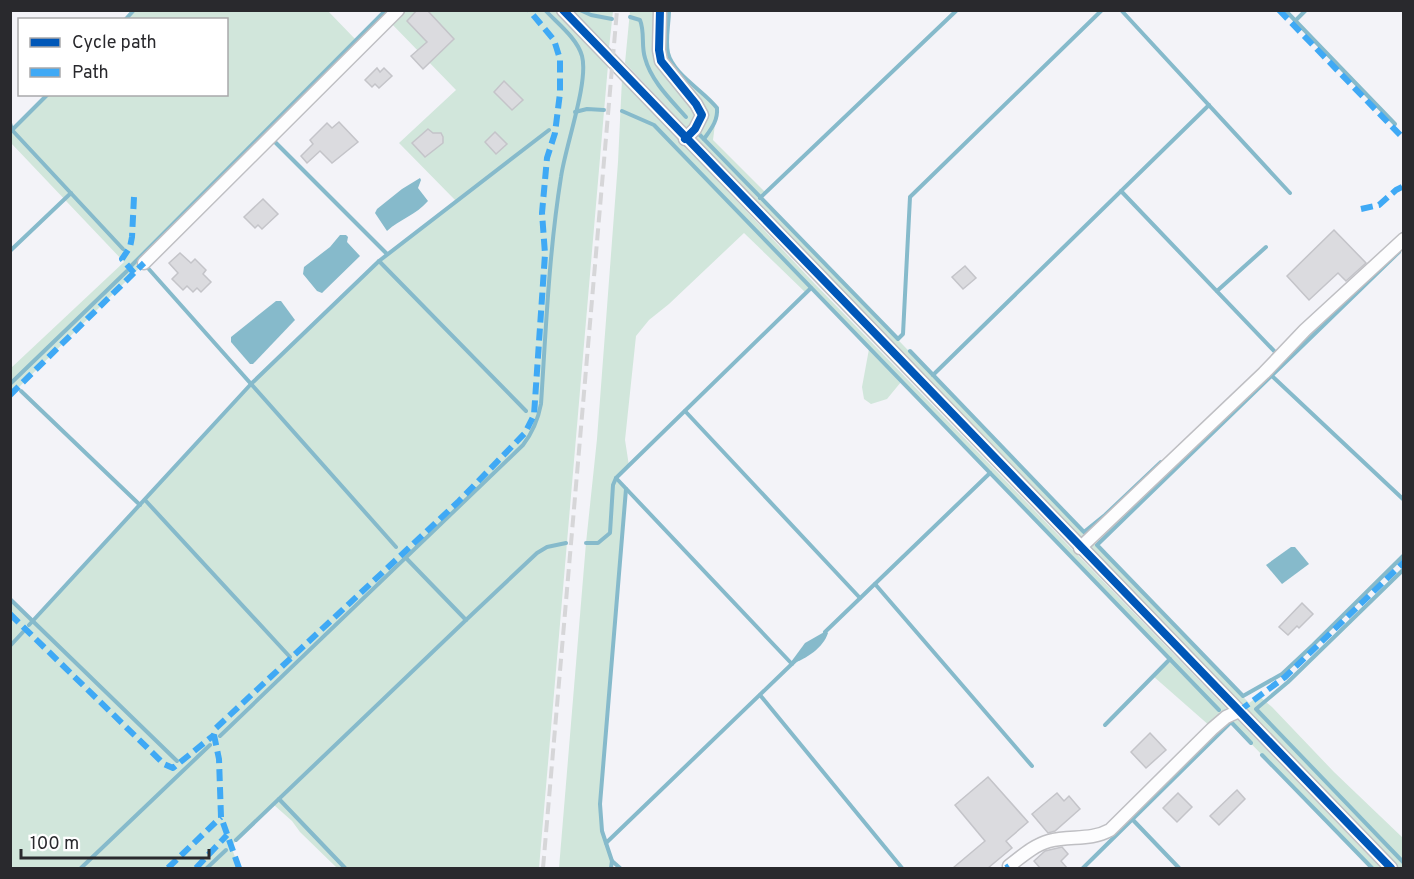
<svg xmlns="http://www.w3.org/2000/svg" width="1414" height="879" font-family="Overpass,sans-serif">
<style>
.green{fill:#d1e6db}
.water{fill:#86bacb}
.lines{fill:none;stroke-linecap:round;stroke-linejoin:round}
.stream{stroke:#86bacb;stroke-width:4}
.building{fill:#dbdbdf;stroke:#c4c4c9;stroke-width:1.5}
.minor-casing{stroke:#bfbfc3;stroke-width:15}
.minor{stroke:#fdfdfe;stroke-width:12}
.rail{stroke:#d6d6d8;stroke-width:4;stroke-dasharray:12 6;stroke-linecap:butt}
.quiet{stroke:#3fa9f5;stroke-width:6;stroke-dasharray:12 6;stroke-linecap:butt}
.cycleway-casing{stroke:#fff;stroke-width:11}
.cycleway{stroke:#0057b8;stroke-width:8}
</style>
<rect width="100%" height="100%" fill="#f3f3f8"/>
<g class="green">
<polygon points="134,11 328,11 356,40 386,11 555,11 608,65 539,868 337,868 300,832 292,821 274,805 231,846 239,868 11,868 10,599 34,620 251,384 379,261 456,201 399,143 456,90 389,21 11,395 11,368 124,262 11,143 11,131 48,95 226,94 226,20 125,19"/>
<polygon points="572,11 613,11 609,48"/>
<path d="M630 11H669C669 23 667 36 667 48 669 72 703 91 717 108L713 140 766 193 761 198 1249 703 1259 696 1272 707 1334 772 1403 838V868H1399L1086 543 898 351 625 63Z"/>
<polygon points="622,79 815,284 1381,868 1372,868 1231,723 1219,734 1153,676 1170,659 901,382 887,399 871,404 864,399 862,387 869,349 811,289 806,293 744,233 669,304 649,320 636,336 625,440 629,466 616,478 626,489 600,804 602,831 612,861 611,868 559,868 586,543 597,439 618,162"/>
</g>
<g class="water">
<path d="M420 178 421 180 418 188 428 201C416 215 400 219 387 231L375 213 377 209 402 189Z"/>
<polygon points="340,235 346,235 348,237 347,242 360,256 322,293 317,291 303,274 304,267 330,247"/>
<polygon points="276,301 281,301 295,320 253,364 250,364 231,342 231,337"/>
<polygon points="1291,547 1295,547 1309,564 1282,584 1266,565"/>
<path d="M826 631 828 633C823 648 807 658 792 664L791 662 805 643Z"/>
</g>
<g class="lines">
<g class="stream">
<polyline points="580,10 591,15 612,19"/>
<path d="M669 10C669 24 665 40 668 53 673 74 704 91 717 108 718 121 711 129 704 139"/>
<polyline points="1121,10 1290,193"/>
<polyline points="1285,10 1395,124"/>
<path d="M630 17 640 20C645 32 641 46 645 58 651 81 671 100 686 117"/>
<polyline points="125,20 134,10"/>
<polyline points="1295,21 1306,10"/>
<polyline points="622,111 654,125 1219,710"/>
<polyline points="575,112 587,109 604,110"/>
<polyline points="10,123 12,130 123,249"/>
<polyline points="12,130 48,94"/>
<polyline points="698,133 898,339 903,334 910,197 1102,10"/>
<polyline points="275,142 387,254"/>
<polyline points="1121,191 1276,353 1273,356"/>
<polyline points="760,198 957,10"/>
<polyline points="10,251 71,193"/>
<polyline points="1399,252 1097,545 1243,696 1282,674 1313,645 1404,555"/>
<polyline points="379,261 526,411"/>
<polyline points="132,265 386,10"/>
<polyline points="147,267 396,547"/>
<polyline points="1217,291 1266,247"/>
<polyline points="910,351 1083,531"/>
<polyline points="933,375 1209,105"/>
<polyline points="1272,376 1404,500"/>
<polyline points="10,384 127,271"/>
<polyline points="21,391 140,505"/>
<polyline points="685,411 860,598"/>
<polyline points="616,478 792,664"/>
<polyline points="145,500 290,657"/>
<polyline points="1084,532 1105,515 1161,462"/>
<polyline points="586,543 598,543 610,533 613,485 616,478 811,288"/>
<polyline points="1404,569 1288,682 1256,709 1404,863"/>
<polyline points="875,584 1032,766"/>
<polyline points="10,599 177,761"/>
<polyline points="466,620 537,553 547,547 566,543"/>
<polyline points="29,625 251,384 379,261 549,130"/>
<polyline points="825,632 990,473"/>
<polyline points="10,646 23,632"/>
<polyline points="760,695 902,868"/>
<polyline points="1105,725 1170,659"/>
<path d="M220 736 523 445C533 432 538 420 541 404 546 328 549 252 561 177 565 147 589 82 582 56 577 38 557 23 545 10"/>
<polyline points="1262,755 1372,868"/>
<polyline points="279,799 345,868"/>
<polyline points="1133,820 1179,868"/>
<polyline points="236,840 466,620 406,558"/>
<polyline points="606,843 796,660"/>
<polyline points="612,861 620,868"/>
<polyline points="81,868 210,745"/>
<polyline points="207,868 226,850"/>
<polyline points="611,868 612,861 602,831 600,804 626,489"/>
<polyline points="1083,868 1231,722 1251,743"/>
</g>
</g>
<g class="building">
<polygon points="417,10 427,10 454,39 423,69 411,56 427,42 407,21"/>
<polygon points="377,68 380,72 384,68 392,76 379,88 375,84 372,87 365,80"/>
<polygon points="504,81 523,100 512,110 494,92"/>
<polygon points="339,122 358,142 332,163 320,151 307,163 301,156 313,144 310,140 327,123 332,128"/>
<polygon points="428,129 433,133 441,133 443,137 443,143 425,157 412,143"/>
<polygon points="495,132 507,144 496,154 485,142"/>
<polygon points="263,199 278,214 262,229 258,225 255,228 244,217"/>
<polygon points="1334,230 1366,263 1346,281 1338,273 1309,300 1287,276"/>
<polygon points="180,253 191,263 195,259 206,270 203,274 211,282 201,292 197,288 193,292 187,286 183,290 172,279 178,273 169,263"/>
<polygon points="965,266 976,278 963,289 952,277"/>
<polygon points="1302,603 1313,614 1299,628 1297,626 1288,635 1279,627"/>
<polygon points="1150,733 1166,750 1146,768 1131,752"/>
<polygon points="988,777 1028,822 1006,841 1012,848 988,868 953,868 985,841 955,805"/>
<polygon points="1237,790 1245,799 1219,825 1210,816"/>
<polygon points="1057,793 1064,801 1069,796 1080,809 1055,831 1048,833 1032,814"/>
<polygon points="1178,793 1192,807 1177,822 1163,808"/>
<polygon points="1062,847 1068,854 1061,861 1067,868 1040,868 1034,861 1045,851"/>
</g>
<g class="lines">
<defs>
<g id="minor">
<polyline points="563,10 1391,868"/>
<polyline points="660,10 659,50 661,61 696,104 702,115 695,129 685,139"/>
<polyline points="144,263 398,10"/>
<polyline points="1080,548 1264,373 1305,330 1404,239"/>
<path d="M1009 866C1021 857 1034 845 1049 841 1070 835 1090 841 1110 830L1212 729 1226 717 1239 711"/>
</g>
</defs>
<use href="#minor" class="minor-casing"/>
<use href="#minor" class="minor"/>
<polyline class="rail" points="543,868 617,10"/>
<g class="quiet">
<polyline points="1279,10 1404,139"/>
<polyline points="134,197 132,237 130,247 122,259 134,273"/>
<polyline points="1361,209 1379,205 1396,190 1404,186"/>
<polyline points="10,395 144,263"/>
<polyline points="10,614 164,764 173,768 214,735"/>
<polyline points="1239,711 1285,677 1404,562"/>
<polyline points="168,868 221,817"/>
<polyline points="196,868 227,835"/>
<polyline points="239,868 221,817 219,759 214,735 216,728 458,502 525,433 534,415 545,254 542,213 547,158 555,133 560,93 560,59 554,40 529,10"/>
<polyline points="1006,868 1009,866"/>
</g>
<defs>
<g id="cycleway">
<polyline points="563,10 1391,868"/>
<polyline points="660,10 659,50 661,61 696,104 702,115 695,129 685,139"/>
</g>
</defs>
<use href="#cycleway" class="cycleway-casing"/>
<use href="#cycleway" class="cycleway"/>
</g>
<rect width="1414" height="879" fill="none" stroke="#29292d" stroke-width="24"/>
<rect x="18" y="18" width="210" height="78" fill="#ffffff" stroke="#a9a9ab" stroke-width="1.5"/>
<rect x="30" y="38" width="30" height="9" fill="#0057b8" stroke="#a9a9ab" stroke-width="1.5"/>
<text x="72" y="48" font-size="18" fill="#29292d">Cycle path</text>
<rect x="30" y="68" width="30" height="9" fill="#3fa9f5" stroke="#a9a9ab" stroke-width="1.5"/>
<text x="72" y="78" font-size="18" fill="#29292d">Path</text>
<path d="M21 849v9h188v-9" fill="none" stroke="#29292d" stroke-width="3"/>
<text x="30" y="849" font-size="18" fill="#29292d" stroke="#ffffff" stroke-width="4.5" paint-order="stroke">100 m</text>
</svg>
